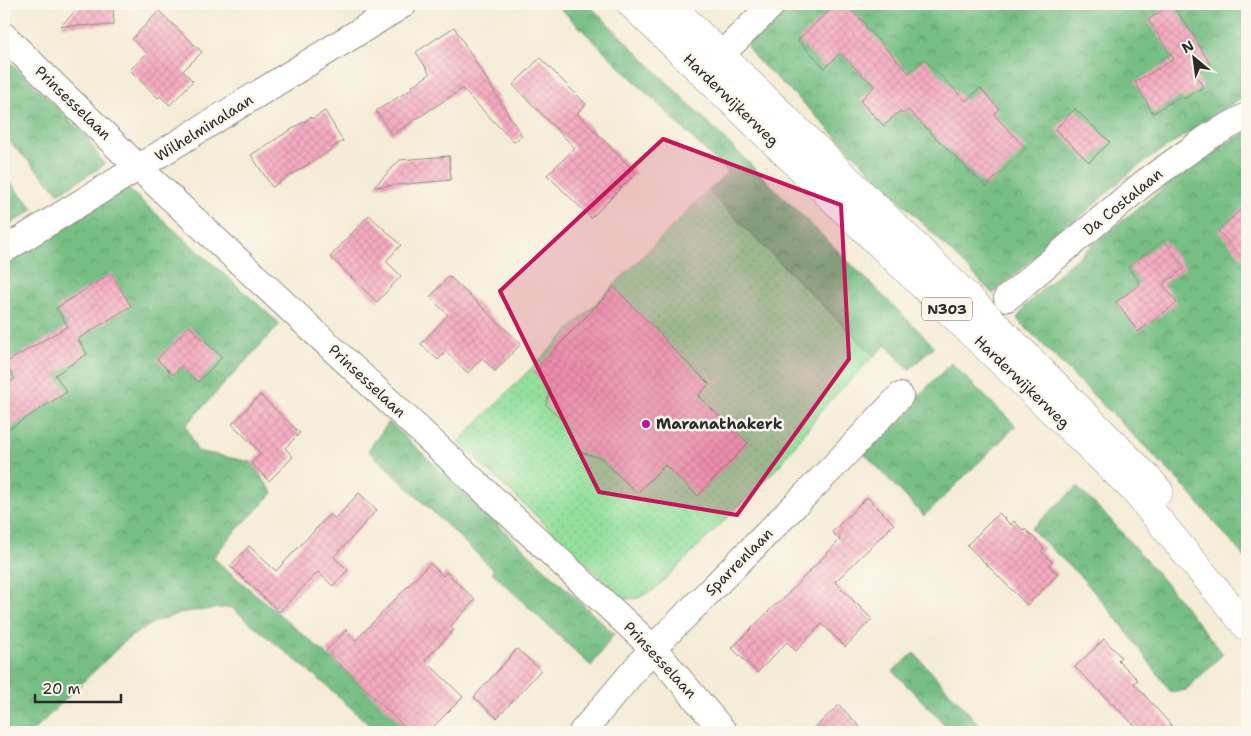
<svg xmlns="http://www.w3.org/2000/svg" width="1251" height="736" font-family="'Shantell Sans',sans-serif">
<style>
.grass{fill:url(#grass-dots);stroke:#5f8564}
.forest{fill:url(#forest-crowns);stroke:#507458}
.building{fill:url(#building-cross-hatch)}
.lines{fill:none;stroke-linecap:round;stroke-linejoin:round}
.minor-casing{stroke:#908c81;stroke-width:28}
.primary-casing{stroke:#908c81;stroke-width:29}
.minor{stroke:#fff;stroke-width:26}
.primary{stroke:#fff;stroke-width:28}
.marked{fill:#c2185b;fill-opacity:0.2;stroke:#c2185b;stroke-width:4;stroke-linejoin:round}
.poi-dot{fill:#b5179e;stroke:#fbf7ec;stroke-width:2}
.labels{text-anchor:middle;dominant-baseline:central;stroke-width:5;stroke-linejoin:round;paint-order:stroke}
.shield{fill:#fbf7ec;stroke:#696865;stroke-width:1}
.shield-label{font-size:14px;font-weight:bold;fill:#2b2b2b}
.street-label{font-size:15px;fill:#2b2b2b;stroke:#fbf7ec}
.poi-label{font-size:15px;font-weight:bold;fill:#2b2b2b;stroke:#fbf7ec;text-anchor:start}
</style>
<defs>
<pattern id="grass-dots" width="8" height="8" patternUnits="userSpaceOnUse" patternTransform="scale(1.25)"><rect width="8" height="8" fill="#93df9c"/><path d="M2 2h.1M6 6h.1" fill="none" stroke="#7fc087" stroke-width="1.8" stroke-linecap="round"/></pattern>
<pattern id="forest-crowns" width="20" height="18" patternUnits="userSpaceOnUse" patternTransform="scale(1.25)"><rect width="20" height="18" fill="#76be84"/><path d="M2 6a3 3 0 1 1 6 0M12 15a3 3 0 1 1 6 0" fill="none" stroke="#619b6c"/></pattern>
<pattern id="building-cross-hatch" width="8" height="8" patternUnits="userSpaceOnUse" patternTransform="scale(1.25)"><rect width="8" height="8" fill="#f5abc1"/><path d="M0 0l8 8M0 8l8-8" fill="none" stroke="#d293a6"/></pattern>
</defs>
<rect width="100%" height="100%" fill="#fbf7ec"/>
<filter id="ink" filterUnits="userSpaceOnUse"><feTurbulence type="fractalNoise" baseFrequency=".02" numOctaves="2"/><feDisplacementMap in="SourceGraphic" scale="10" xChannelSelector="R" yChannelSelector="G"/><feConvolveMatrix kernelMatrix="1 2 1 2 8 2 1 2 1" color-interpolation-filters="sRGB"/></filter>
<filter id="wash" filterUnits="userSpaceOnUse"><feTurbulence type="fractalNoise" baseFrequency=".0096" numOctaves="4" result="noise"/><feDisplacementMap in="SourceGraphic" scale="20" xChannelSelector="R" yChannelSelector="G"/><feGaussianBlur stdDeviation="1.12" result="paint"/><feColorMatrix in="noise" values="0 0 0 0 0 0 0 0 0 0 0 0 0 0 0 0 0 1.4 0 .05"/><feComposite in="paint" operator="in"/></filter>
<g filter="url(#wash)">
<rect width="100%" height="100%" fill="#f5ecd7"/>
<polygon class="grass" points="708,191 874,356 826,405 779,466 655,589 638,598 624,599 458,442"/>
<g class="forest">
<polygon points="556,4 588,4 934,346 909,370 886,345 874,356 708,191 727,172"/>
<polygon points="784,4 1247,4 1247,94 1135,168 993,294 795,95 756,59 747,46"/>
<polygon points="4,56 87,137 104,165 59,193 4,136"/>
<polygon points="1247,132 1247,560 1181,483 1017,319 1026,305 1067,266 1180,174 1211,152"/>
<polygon points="4,176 34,209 4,228"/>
<polygon points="126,187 280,324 186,425 197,451 251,462 273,493 228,539 213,558 367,689 412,732 377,732 326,685 231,607 185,612 156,621 126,640 32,732 4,732 4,264"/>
<polygon points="951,363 1016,426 924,516 863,452"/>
<polygon points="389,422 614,634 591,666 543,621 492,572 494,570 368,450"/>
<polygon points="1077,487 1109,518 1169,587 1223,654 1186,690 1171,692 1121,624 1083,579 1031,529"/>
<polygon points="914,653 986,732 952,732 893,671"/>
</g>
<g id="blocks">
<g class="building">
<polygon points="82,4 113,4 114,25 61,26"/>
<polygon points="836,4 846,4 866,25 865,26 909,73 924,59 966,101 980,88 999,109 994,115 1026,148 986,187 908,110 903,114 900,111 884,126 860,101 874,86 840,53 825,68 798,40"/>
<polygon points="1172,4 1191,32 1210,64 1195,73 1203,87 1184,99 1181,96 1153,113 1135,82 1174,59 1148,20"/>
<polygon points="159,11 202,52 183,71 193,81 170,105 160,96 158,98 130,70 147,53 132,39"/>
<polygon points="454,27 522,136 514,142 462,89 392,135 376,111 413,88 412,86 430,74 416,52"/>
<polygon points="540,58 586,104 577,113 636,173 591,218 547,175 575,148 513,85"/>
<polygon points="1075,109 1110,142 1089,162 1055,129"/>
<polygon points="325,111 343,141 330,149 331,150 272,187 251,155 311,117 312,119"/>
<polygon points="449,156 451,180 374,187 400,160"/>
<polygon points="1247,204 1247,263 1218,231"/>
<polygon points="369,215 401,245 386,261 401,276 377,302 330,257"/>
<polygon points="1164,240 1185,268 1163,284 1177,303 1138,332 1116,302 1140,284 1128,267"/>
<polygon points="111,273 131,306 78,339 87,354 55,375 67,392 4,432 4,386 15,379 5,363 68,326 56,308"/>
<polygon points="449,276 521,344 495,371 482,358 468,373 446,352 438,360 421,344 448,315 430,297"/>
<polygon points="614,287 666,340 665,341 709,384 698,396 748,443 698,496 665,465 637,493 601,458 580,452 573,445 567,425 546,405 550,389 533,372"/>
<polygon points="189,326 222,357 198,382 181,366 173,375 157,359"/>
<polygon points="260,395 300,433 285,448 293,457 269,481 251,463 261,453 232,424"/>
<polygon points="359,493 377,510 334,557 348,570 333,586 318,572 279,612 230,566 249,546 276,571 330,514 335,519"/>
<polygon points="867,497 894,524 835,582 872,619 845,647 822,624 796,651 787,642 757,673 732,648 776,604 777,605 840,540 832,532"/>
<polygon points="999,513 1011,525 1014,521 1024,531 1025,529 1044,548 1041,551 1052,562 1049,566 1058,574 1027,605 967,545"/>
<polygon points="430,563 443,576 446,572 475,600 450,627 454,630 425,660 463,697 428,732 410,732 326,651 346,630 356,640"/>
<polygon points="1104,639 1121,657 1118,660 1138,680 1134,683 1177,732 1141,732 1075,667"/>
<polygon points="517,649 541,670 497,718 474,697"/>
<polygon points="839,705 865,732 810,732"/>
</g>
</g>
</g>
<g filter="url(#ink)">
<use href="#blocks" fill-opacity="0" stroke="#908c81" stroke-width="1"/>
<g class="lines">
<defs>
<g id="minor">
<polyline points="4,36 139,168 653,648 724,732"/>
<polyline points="732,44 773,4"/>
<polyline points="4,250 404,4"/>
<polyline points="1007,298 1144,183 1210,136 1247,116"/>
<polyline points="582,732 653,648 833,467 900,396"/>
</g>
<g id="primary">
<polyline points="631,4 1133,489 1247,627"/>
<polyline points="669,4 986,315 1147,477 1159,491"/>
</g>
</defs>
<use href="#minor" class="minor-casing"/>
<use href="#primary" class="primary-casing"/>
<use href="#minor" class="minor"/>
<use href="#primary" class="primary"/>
</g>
</g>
<path class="marked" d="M663 139 841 205 849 359 737 515 599 492 500 291Z"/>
<circle class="poi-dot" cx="646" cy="424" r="5"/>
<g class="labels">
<rect class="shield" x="922" y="297.5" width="50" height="23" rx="4"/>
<g class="shield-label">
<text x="947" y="309">N303</text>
</g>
<g class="street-label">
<text transform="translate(731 100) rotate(44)">Harderwijkerweg</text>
<text transform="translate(73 103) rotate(44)">Prinsesselaan</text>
<text transform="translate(204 128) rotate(-32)">Wilhelminalaan</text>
<text transform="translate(1123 202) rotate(-39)">Da Costalaan</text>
<text transform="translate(367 381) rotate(43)">Prinsesselaan</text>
<text transform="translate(1022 382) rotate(44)">Harderwijkerweg</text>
<text transform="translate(739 562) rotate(-45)">Sparrenlaan</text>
<text transform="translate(660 660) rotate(47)">Prinsesselaan</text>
</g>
<g class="poi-label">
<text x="656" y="424">Maranathakerk</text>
</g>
</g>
<rect width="1251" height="736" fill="none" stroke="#fbf7ec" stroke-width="20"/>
<g transform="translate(1194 58) rotate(331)" stroke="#fbf7ec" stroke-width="4" paint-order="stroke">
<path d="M0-4L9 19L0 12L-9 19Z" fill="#2b2b2b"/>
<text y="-8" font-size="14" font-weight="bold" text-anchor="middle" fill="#2b2b2b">N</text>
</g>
<path d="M35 694v8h86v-8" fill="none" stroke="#2b2b2b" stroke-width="2.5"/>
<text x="42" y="694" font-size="15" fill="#2b2b2b" stroke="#fbf7ec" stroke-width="4" paint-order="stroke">20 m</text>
</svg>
